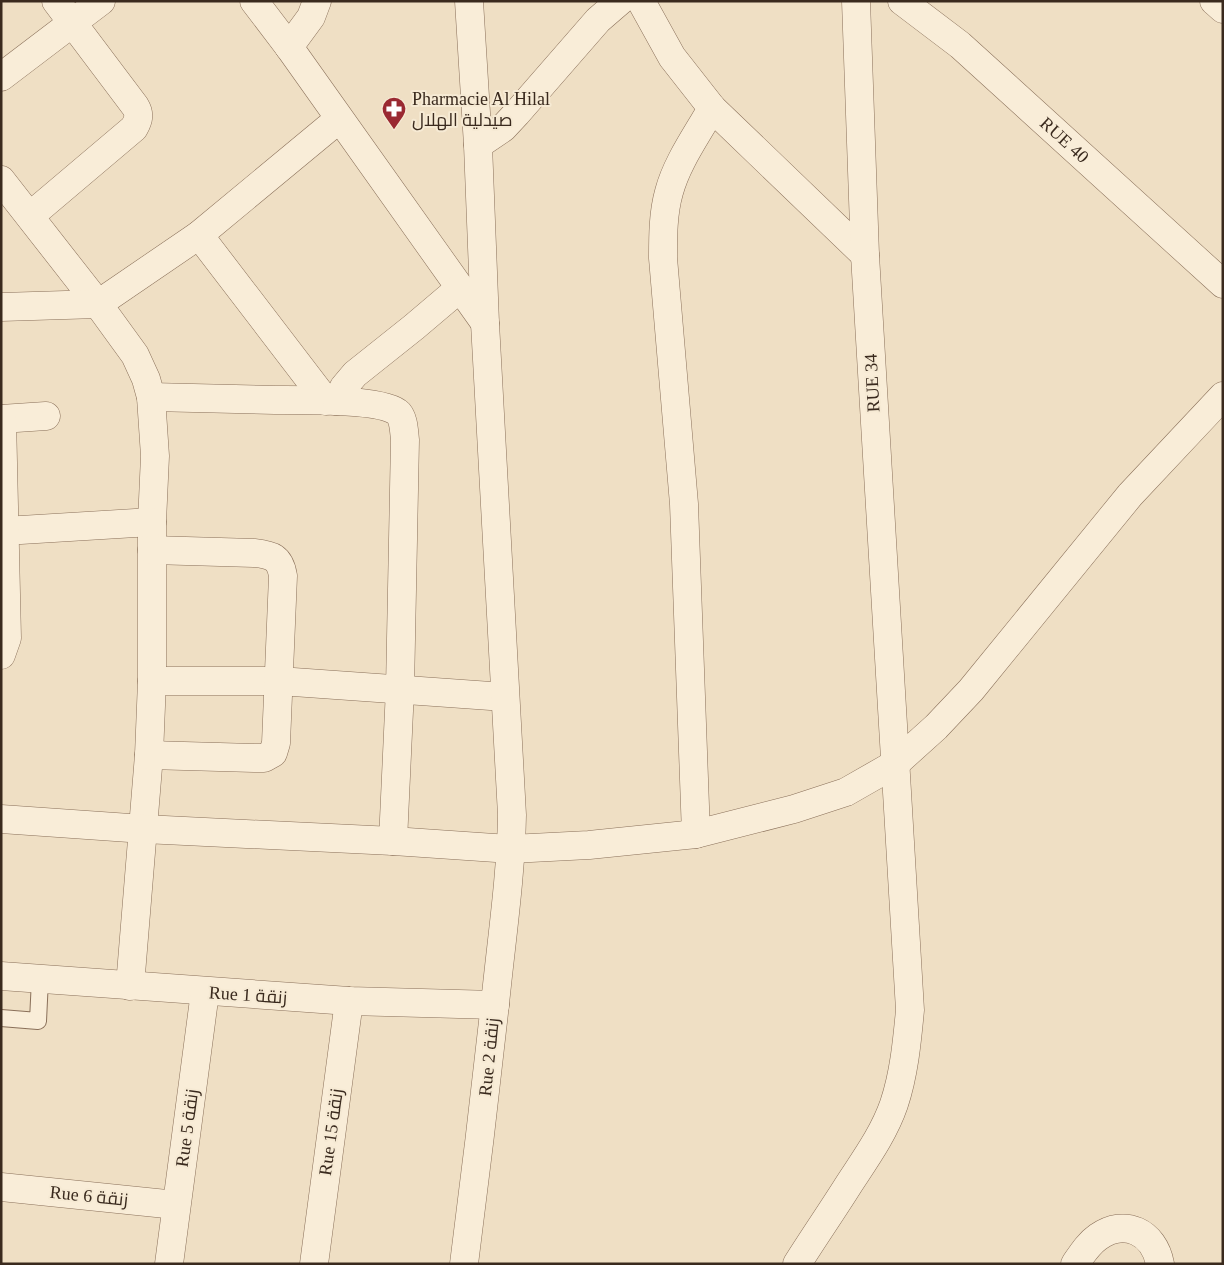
<svg xmlns="http://www.w3.org/2000/svg" width="1224" height="1265" font-family="'Times New Roman',Cairo,serif">
<style>
.lines{fill:none;stroke-linecap:round;stroke-linejoin:round}
.lane-casing{stroke:#8a705a;stroke-width:18}
.street-casing{stroke:#8a705a;stroke-width:29}
.lane{stroke:#f9edd8;stroke-width:16}
.street{stroke:#f9edd8;stroke-width:28}
.labels{text-anchor:middle;dominant-baseline:central;stroke-width:4;stroke-linejoin:round;paint-order:stroke}
.poi-label{font-size:18px;fill:#3a2a1e;stroke:#f6ead4;text-anchor:start}
.street-label{font-size:18px;fill:#3a2a1e;stroke:#f6ead4}
</style>
<rect width="100%" height="100%" fill="#efdfc4"/>
<g class="lines">
<defs>
<polyline id="lane" points="1,1018 38,1021 40,979"/>
<g id="street">
<polyline points="254,1 289,47 485,323"/>
<polyline points="641,1 672,57 712,108 865,255"/>
<path id="s1" d="M902 1 960 45 1223 284"/>
<polyline points="1214,1 1223,9"/>
<polyline points="289,47 311,17 317,1"/>
<polyline points="1,77 101,1"/>
<polyline points="478,145 503,128 517,113 598,20 620,1"/>
<polyline points="1,180 98,304 135,355 146,379 151,397 155,456 152,522 152,681 149,755 130,986"/>
<path d="M30 216 134 128C139 119 140 114 135 106L56 1"/>
<polyline points="199,235 326,401"/>
<polyline points="1,307 98,304 199,235 339,119"/>
<path d="M151 397C193 398 234 399 275 400 299 400 380 399 397 412 404 417 404 432 405 440L400 689 393 841"/>
<polyline points="337,401 344,387 355,374 414,327 460,288"/>
<polyline points="1,419 46,416"/>
<polyline points="4,531 152,522"/>
<polyline points="1,655 7,638 2,419"/>
<polyline points="152,681 279,681 505,697"/>
<path d="M149 755 254 758H264L273 753 276 743 283 576C280 557 272 555 254 553L152 550"/>
<polyline points="1,819 144,829 393,841 511,849 589,845 696,834 794,809 846,792 895,764 936,727 971,690 1130,495 1223,396"/>
<path d="M696 834 684 504 663 258C663 236 663 213 669 192 677 162 697 135 712 108"/>
<polyline points="1,976 349,1001 495,1005"/>
<polyline points="1,1187 176,1205"/>
<polyline points="169,1264 205,992"/>
<polyline points="314,1264 349,1001"/>
<path d="M464 1264C476 1171 487 1078 497 985 503 929 511 872 512 815L485 323 478 145 469 1"/>
<path d="M797 1264C814 1237 832 1211 849 1184 866 1158 884 1133 894 1104 904 1074 907 1042 910 1010L865 255 856 1"/>
<path d="M1075 1264C1082 1254 1088 1244 1098 1237 1125 1218 1154 1232 1160 1264"/>
</g>
</defs>
<use href="#lane" class="lane-casing"/>
<use href="#street" class="street-casing"/>
<use href="#lane" class="lane"/>
<use href="#street" class="street"/>
</g>
<defs>
<symbol id="pharmacy-pin" viewBox="-11 -11 22 30"><path d="M0 17L-7.5 6A9.5 9.5 0 1 1 7.5 6Z" fill="#9a2932" stroke="#f6ead4"/><path d="M-2-6h4v4h4v4h-4v4h-4v-4h-4v-4h4Z" fill="#fff"/></symbol>
</defs>
<g fill-rule="evenodd">
<use href="#pharmacy-pin" x="380" y="95" width="28" height="38"/>
</g>
<g class="labels">
<g class="poi-label">
<text x="412" y="99">Pharmacie Al Hilal<tspan x="412" dy="21">صيدلية الهلال</tspan></text>
</g>
<g class="street-label">
<text stroke="none"><textPath href="#s1" startOffset="214">RUE 40</textPath></text>
<text transform="translate(872 383) rotate(-93)">RUE 34</text>
<text transform="translate(248 995) rotate(4)">Rue 1 زنقة</text>
<text transform="translate(489 1057) rotate(-84)">Rue 2 زنقة</text>
<text transform="translate(187 1128) rotate(-82)">Rue 5 زنقة</text>
<text transform="translate(331 1132) rotate(-82)">Rue 15 زنقة</text>
<text transform="translate(89 1196) rotate(6)">Rue 6 زنقة</text>
</g>
</g>
<rect width="1224" height="1265" fill="none" stroke="#3a2a1e" stroke-width="5"/>
</svg>
